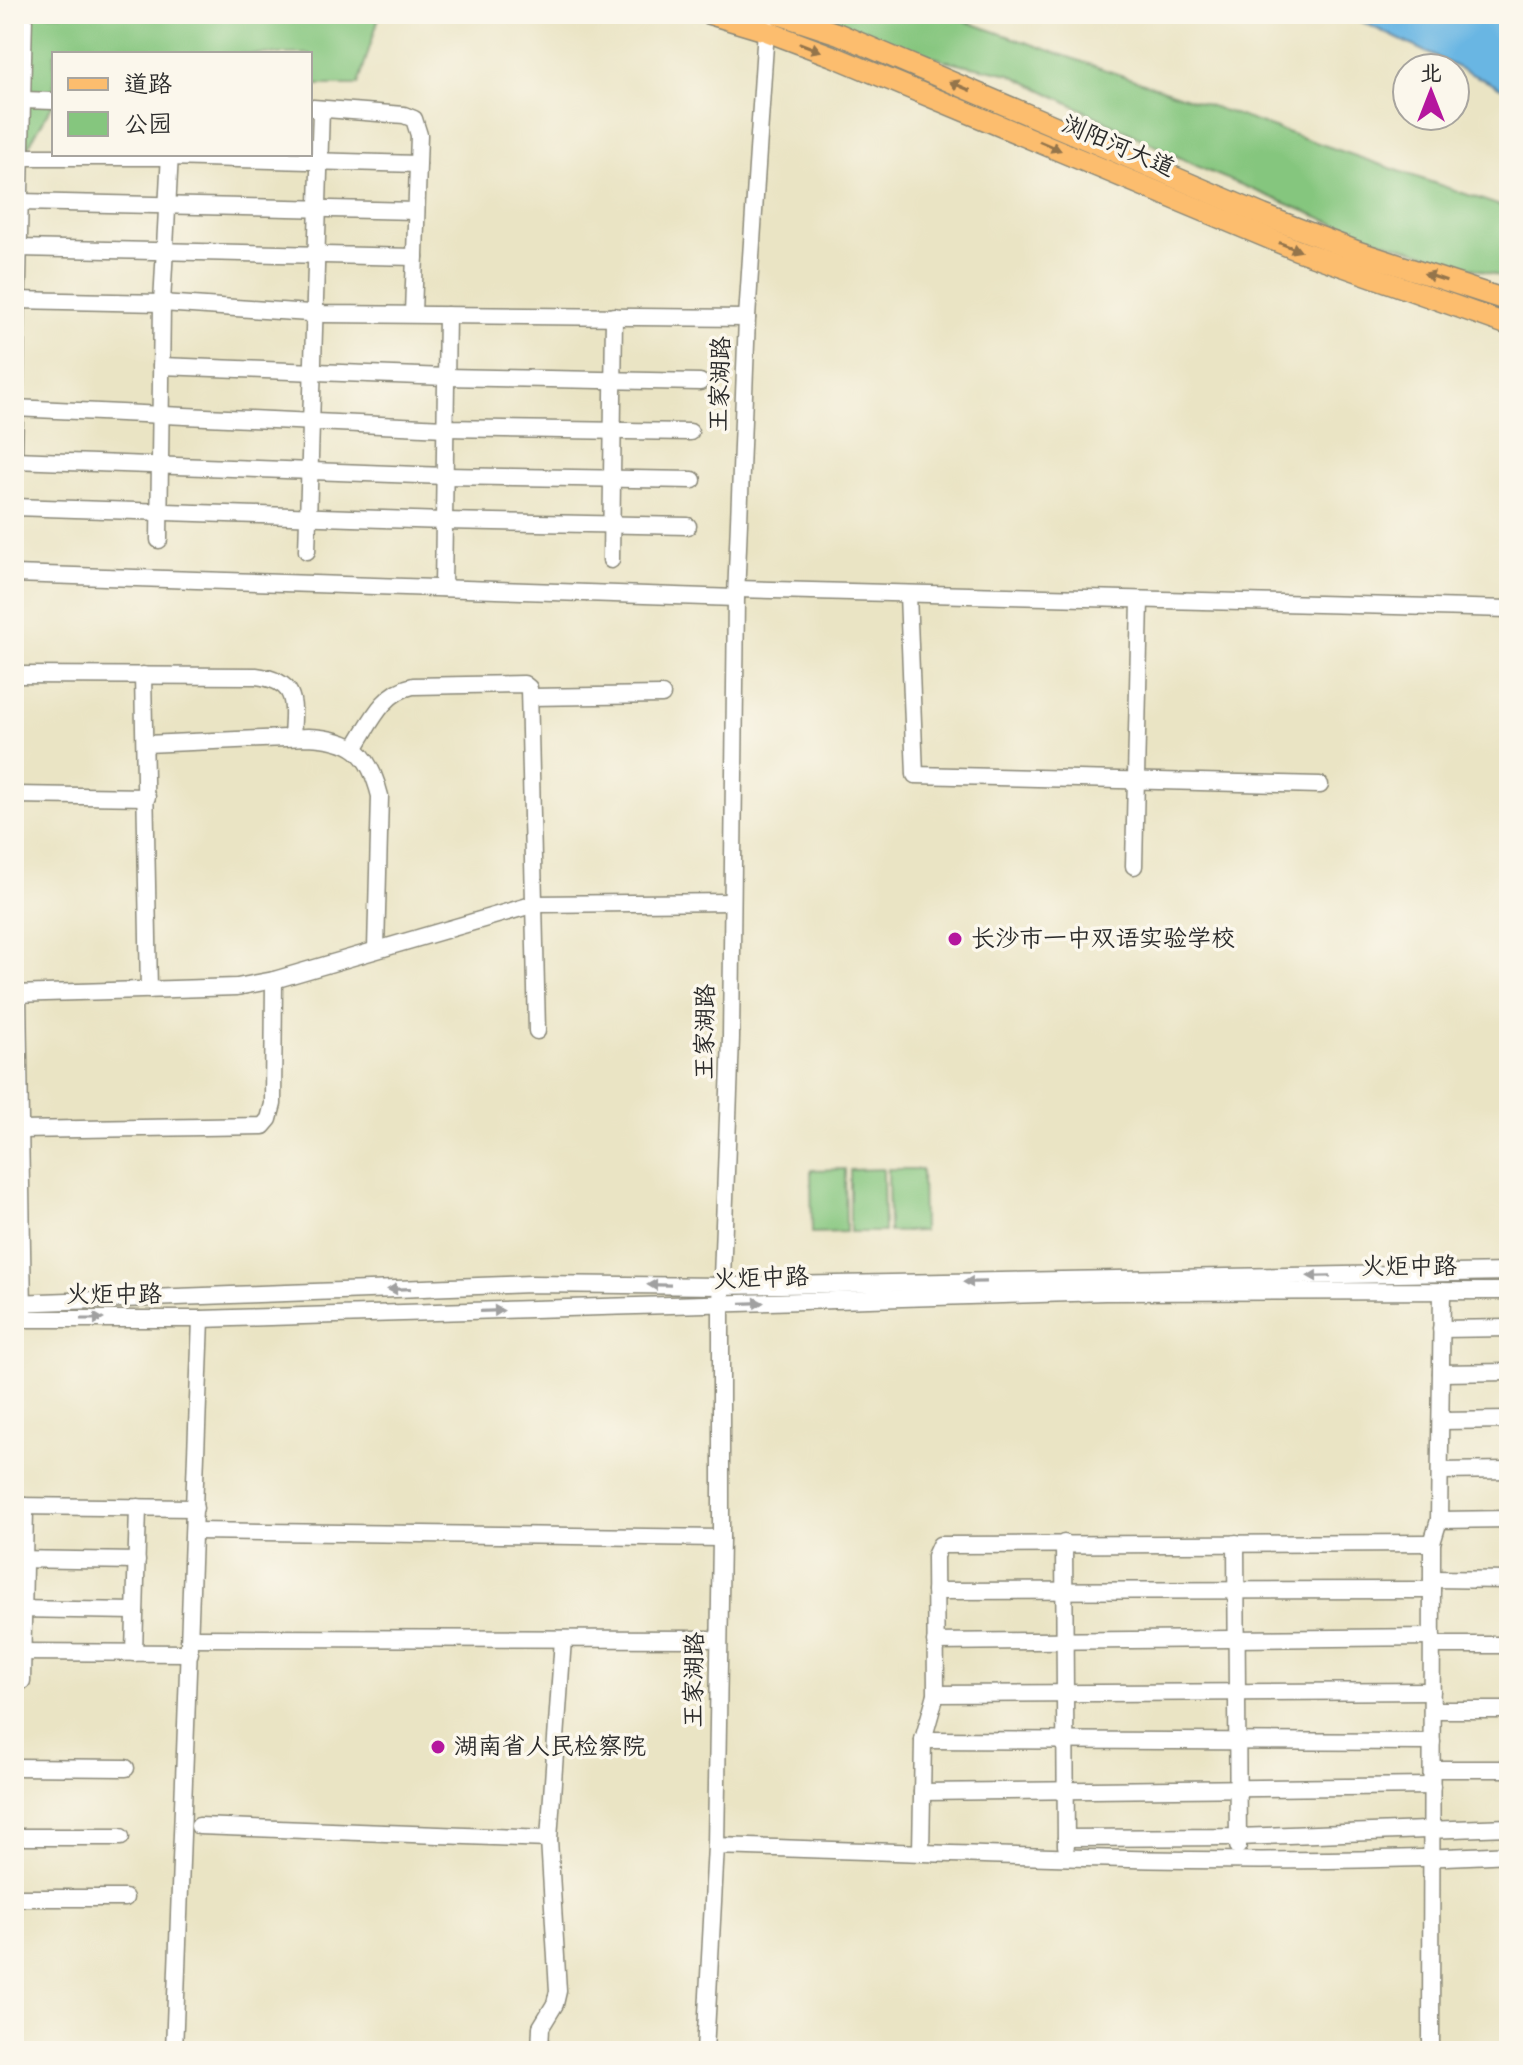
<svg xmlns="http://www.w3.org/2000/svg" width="1523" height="2065" font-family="Kalam,'LXGW WenKai TC',sans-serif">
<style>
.green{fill:#85c67e;stroke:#587854;stroke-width:2}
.water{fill:#69b6e3;stroke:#4a7087;stroke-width:2}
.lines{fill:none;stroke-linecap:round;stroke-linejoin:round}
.minor-casing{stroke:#8a8878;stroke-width:19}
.major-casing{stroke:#8a8878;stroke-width:23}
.minor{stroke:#fff;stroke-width:16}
.major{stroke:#fcbd6e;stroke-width:20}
.oneway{fill:#94744c}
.oneway2{fill:#a0a0a0}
.poi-dot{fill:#b5179e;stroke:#fbf7ec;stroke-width:3}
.labels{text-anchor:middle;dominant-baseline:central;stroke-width:7;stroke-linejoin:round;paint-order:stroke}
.street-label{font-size:24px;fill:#2b2b2b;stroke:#fbf7ec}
.poi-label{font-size:24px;fill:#2b2b2b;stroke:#fbf7ec;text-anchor:start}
</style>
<rect width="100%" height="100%" fill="#fbf7ec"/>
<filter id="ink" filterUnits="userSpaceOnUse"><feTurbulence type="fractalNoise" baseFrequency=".0125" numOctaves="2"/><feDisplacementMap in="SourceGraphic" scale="16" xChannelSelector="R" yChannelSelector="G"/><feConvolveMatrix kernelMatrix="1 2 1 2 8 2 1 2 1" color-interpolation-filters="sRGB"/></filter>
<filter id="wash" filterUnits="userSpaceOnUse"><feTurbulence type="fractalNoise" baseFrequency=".006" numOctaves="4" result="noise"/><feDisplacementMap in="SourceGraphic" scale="32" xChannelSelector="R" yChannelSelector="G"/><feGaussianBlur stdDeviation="1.8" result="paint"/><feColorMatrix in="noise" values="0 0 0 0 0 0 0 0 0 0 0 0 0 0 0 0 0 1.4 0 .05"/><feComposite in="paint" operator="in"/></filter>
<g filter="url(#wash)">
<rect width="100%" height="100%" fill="#eae4c4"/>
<g class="green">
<polygon points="14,14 380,14 358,85 310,85 310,54 54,54 54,102 14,171"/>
<polygon points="805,14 944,14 1509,209 1509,279 1360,234 1203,169 1010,74 943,60"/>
<polygon points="845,1169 846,1232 812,1233 811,1170"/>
<polygon points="883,1169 884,1232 850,1232 850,1170"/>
<polygon points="888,1169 922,1169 923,1231 889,1232"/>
</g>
<polygon class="water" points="1346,14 1509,14 1509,92"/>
</g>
<g filter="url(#ink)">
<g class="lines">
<defs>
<g id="minor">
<polyline points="23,100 54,101"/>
<polyline points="313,108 404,115 414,119 419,135 413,314"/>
<polyline points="21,157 168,157 418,164"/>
<polyline points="20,202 416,211"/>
<polyline points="19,248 415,257"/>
<polyline points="14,300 162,303 324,314 747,318"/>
<polyline points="161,366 446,377 700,382"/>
<polyline points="14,408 445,428 690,432"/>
<polyline points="14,457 24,14"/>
<polyline points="14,460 445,476 693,480"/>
<polyline points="14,507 444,521 688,526"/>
<polyline points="159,540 162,303 170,154"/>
<polyline points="307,551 321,109"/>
<polyline points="611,560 614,316"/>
<polyline points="14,574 736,598"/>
<polyline points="443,588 447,315"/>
<polyline points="737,589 1509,609"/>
<polyline points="908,594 915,775 1320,785"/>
<path d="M14 675 256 676C298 681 294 702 292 737"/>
<polyline points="143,675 149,990"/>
<polyline points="530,697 662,695"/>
<path d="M146 744 308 737C353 739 369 752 380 796L376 949"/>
<path d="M355 747C371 722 383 692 413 686L524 684 529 688 537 1031"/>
<polyline points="14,795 147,797"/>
<polyline points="1134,866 1140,600"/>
<polyline points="14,994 237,987 274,980 535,904 732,902"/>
<polyline points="18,994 23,1313"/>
<polyline points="20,1130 263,1126 269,1119 273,1104 274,980"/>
<polyline points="14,1303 530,1284 721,1286 1509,1272"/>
<polyline points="14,1319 201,1319 1105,1292 1509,1291"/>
<polyline points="1441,1329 1509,1328"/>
<polyline points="1441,1373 1509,1372"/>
<polyline points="1441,1421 1509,1420"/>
<polyline points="1440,1471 1509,1470"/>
<polyline points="14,1506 195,1508"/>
<polyline points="1439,1520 1509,1519"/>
<polyline points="195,1531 721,1538"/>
<polyline points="1064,1543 1066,1846"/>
<polyline points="1236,1543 1238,1846"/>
<polyline points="14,1559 137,1561"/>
<polyline points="1432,1579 1509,1580"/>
<polyline points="935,1591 1432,1590"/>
<polyline points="14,1609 135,1611"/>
<polyline points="191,1638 709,1639"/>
<polyline points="935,1642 1432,1637"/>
<polyline points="1432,1645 1509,1645"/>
<polyline points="14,1652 190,1653"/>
<polyline points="134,1653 138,1507"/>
<polyline points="22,1681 25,1506"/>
<polyline points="936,1694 1432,1691"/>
<polyline points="1432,1710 1509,1710"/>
<polyline points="923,1740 1432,1742"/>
<polyline points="14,1767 126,1768"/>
<polyline points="1432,1769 1509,1769"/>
<polyline points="922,1792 1432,1786"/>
<polyline points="199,1826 549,1839"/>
<polyline points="14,1837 121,1837"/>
<polyline points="1066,1838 1237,1837 1509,1827"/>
<path d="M716 1846C980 1854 1245 1869 1509 1854"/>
<polyline points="921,1852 923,1740 936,1694 935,1556 940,1545 1432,1543"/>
<polyline points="14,1898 125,1898"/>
<polyline points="174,2051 201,1319"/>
<polyline points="540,2051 541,2027 555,2004 558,1991 549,1839 563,1639"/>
<polyline points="705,2051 716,1846 721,1538 721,1305 731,1038 736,598 747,318 767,14"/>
<polyline points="1431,2051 1432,1543 1439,1520 1442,1291"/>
</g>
<g id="major">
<polyline points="709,14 766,31 835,57 1297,250 1509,325"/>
<polyline points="778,14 839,34 1263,215 1359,252 1509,301"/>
</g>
</defs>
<use href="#minor" class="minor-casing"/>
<use href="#major" class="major-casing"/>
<use href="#minor" class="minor"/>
<use href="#major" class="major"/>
</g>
<defs><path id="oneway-solid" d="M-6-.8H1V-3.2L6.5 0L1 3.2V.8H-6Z" transform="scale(2)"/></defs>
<g class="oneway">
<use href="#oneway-solid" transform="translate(810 47) rotate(21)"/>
<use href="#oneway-solid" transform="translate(960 86) rotate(-157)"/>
<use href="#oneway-solid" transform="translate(1050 146) rotate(23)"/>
<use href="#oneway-solid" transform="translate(1290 247) rotate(22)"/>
<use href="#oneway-solid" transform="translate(1435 277) rotate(-162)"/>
</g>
<g class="oneway2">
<use href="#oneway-solid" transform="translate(1319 1276) rotate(179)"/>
<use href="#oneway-solid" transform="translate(975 1282) rotate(179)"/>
<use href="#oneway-solid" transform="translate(659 1285) rotate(-179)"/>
<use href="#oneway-solid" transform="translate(399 1289) rotate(178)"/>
<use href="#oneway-solid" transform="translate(752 1303) rotate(-2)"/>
<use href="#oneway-solid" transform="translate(492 1311) rotate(-2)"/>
<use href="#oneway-solid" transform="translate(92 1319)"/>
</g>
</g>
<g class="poi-dot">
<circle cx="955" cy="939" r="8"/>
<circle cx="438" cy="1747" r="8"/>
</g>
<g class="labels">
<g class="street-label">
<text transform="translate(1118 147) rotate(23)">浏阳河大道</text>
<text transform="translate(721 384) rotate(-88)">王家湖路</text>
<text transform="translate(706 1032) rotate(-89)">王家湖路</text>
<text x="1409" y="1267">火炬中路</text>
<text transform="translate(761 1279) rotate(-2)">火炬中路</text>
<text x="114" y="1295">火炬中路</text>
<text transform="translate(695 1680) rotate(-89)">王家湖路</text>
</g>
<g class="poi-label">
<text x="971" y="939">长沙市一中双语实验学校</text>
<text x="454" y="1747">湖南省人民检察院</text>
</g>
</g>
<rect width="1523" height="2065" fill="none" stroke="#fbf7ec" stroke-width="48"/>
<rect x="52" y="52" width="260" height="104" fill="#fbf7ec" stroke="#a8a59f" stroke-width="2"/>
<rect x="68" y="78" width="40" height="12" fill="#fcbd6e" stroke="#a8a59f" stroke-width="2"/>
<text x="124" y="92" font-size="24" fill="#2b2b2b">道路</text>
<rect x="68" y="112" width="40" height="24" fill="#85c67e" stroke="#a8a59f" stroke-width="2"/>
<text x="124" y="132" font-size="24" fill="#2b2b2b">公园</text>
<g transform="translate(1431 92)"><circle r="38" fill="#fbf7ec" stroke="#a8a59f" stroke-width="2"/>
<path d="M0-6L14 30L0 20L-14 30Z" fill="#b5179e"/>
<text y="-12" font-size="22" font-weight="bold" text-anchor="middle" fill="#2b2b2b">北</text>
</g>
</svg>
